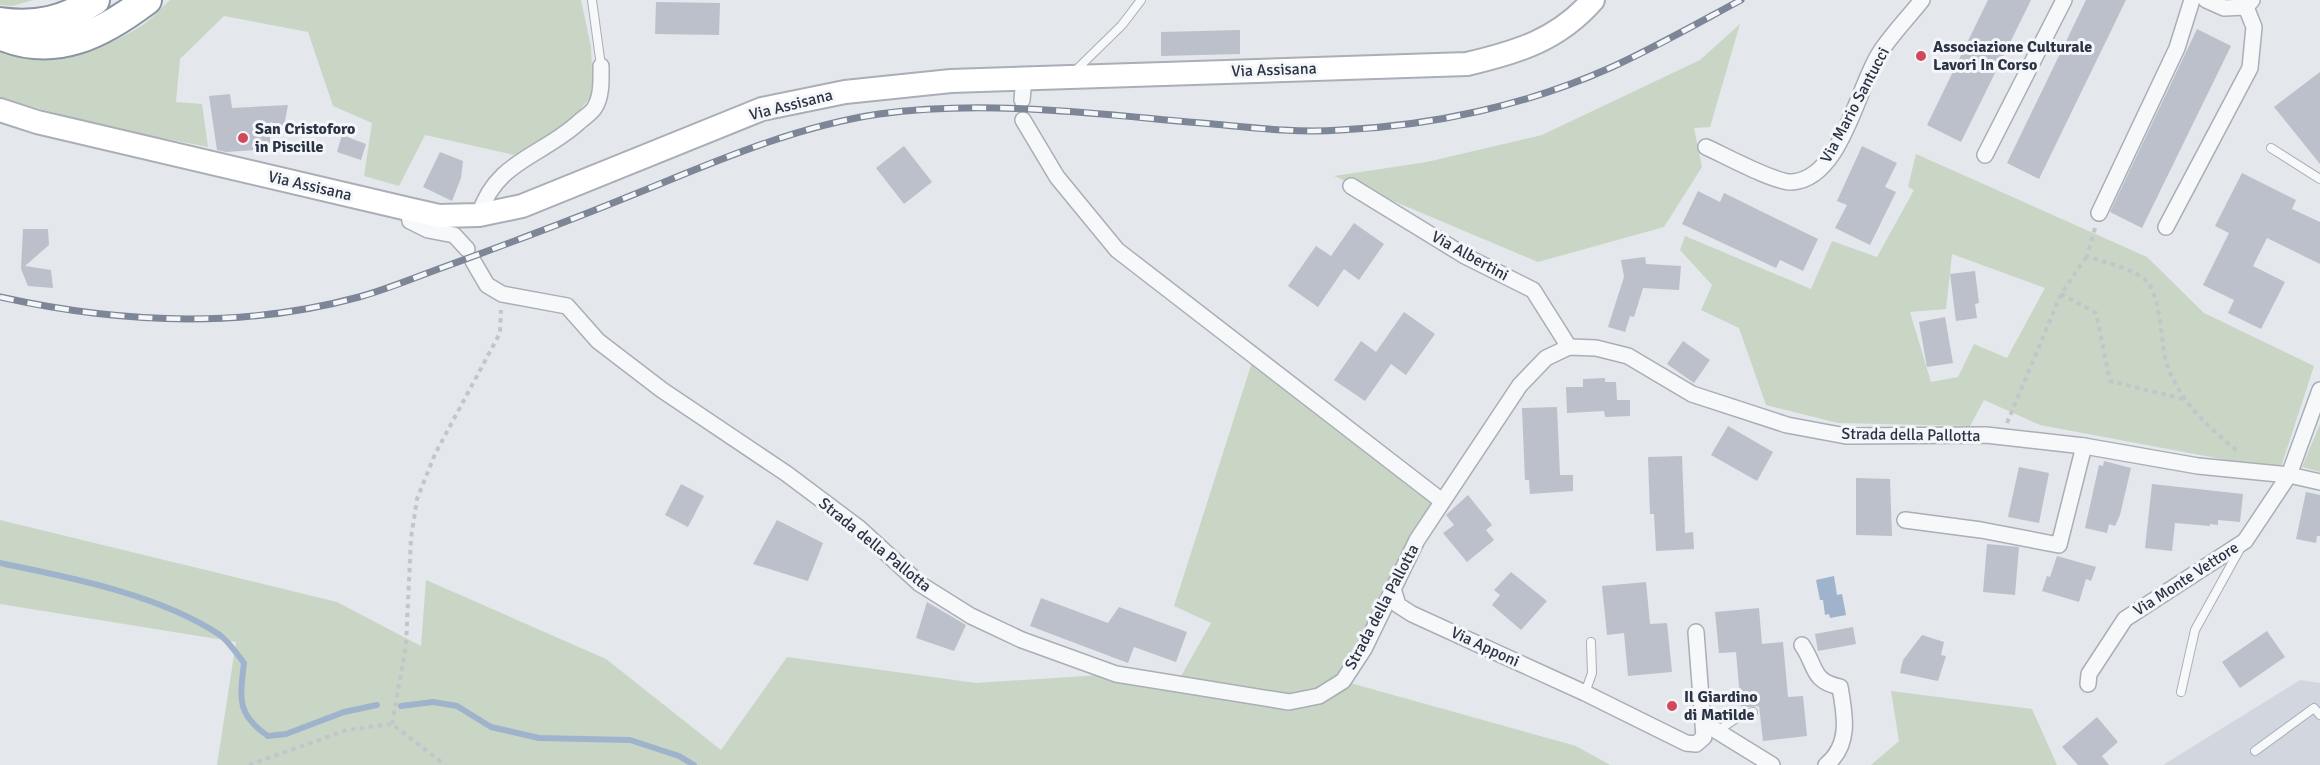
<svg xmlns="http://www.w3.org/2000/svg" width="2320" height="765" font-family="Signika,sans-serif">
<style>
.built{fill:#d2d6de}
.green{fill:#c9d6c5;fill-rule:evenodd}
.water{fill:#9fb4cc}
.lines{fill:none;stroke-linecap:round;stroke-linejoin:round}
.stream{stroke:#9fb4cc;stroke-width:6}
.building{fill:#bbc0ca}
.service-casing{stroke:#a9aeb7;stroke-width:10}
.minor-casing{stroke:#a9aeb7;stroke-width:18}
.secondary-casing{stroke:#a9aeb7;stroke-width:26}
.motorway-casing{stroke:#8b94a3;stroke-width:32}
.path{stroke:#c2c5cb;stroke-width:4;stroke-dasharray:4.5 4.5;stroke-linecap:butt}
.service{stroke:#f7f8fa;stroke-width:8}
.minor{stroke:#f7f8fa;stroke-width:15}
.secondary{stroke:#fff;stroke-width:22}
.motorway{stroke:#fff;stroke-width:28}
.rail-casing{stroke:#7d8696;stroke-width:7}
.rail{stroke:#f4f6f9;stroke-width:4.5;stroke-dasharray:14;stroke-linecap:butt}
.poi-dot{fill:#d1495b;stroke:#f4f6f9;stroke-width:2}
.labels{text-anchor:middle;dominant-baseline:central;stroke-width:6;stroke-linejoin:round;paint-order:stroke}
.poi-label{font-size:16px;font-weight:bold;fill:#2b3445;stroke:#f4f6f9;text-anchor:start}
.street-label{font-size:16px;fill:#2b3445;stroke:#f4f6f9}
</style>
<rect width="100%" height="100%" fill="#e4e7ec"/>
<polygon class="built" points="2300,680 2320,683 2320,765 2163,765"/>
<g class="green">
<polygon points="0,0 33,0 12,6 0,5"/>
<path d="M170 0H581L591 47 593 94 570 122 514 155 425 135 399 186 364 176 372 123 333 106 308 32 224 16 180 59 176 102 202 104 208 147 115 129 0 98V52C45 68 98 52 138 28 150 21 160 9 170 0Z"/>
<polygon points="1740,24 1710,127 1694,128 1702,167 1664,227 1538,262 1334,176 1427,162 1542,135 1700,60"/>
<path d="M1916 154 2147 257 2204 313 2314 366 2280 470 2040 425 1984 400 1970 426 1838 423 1766 405 1739 328 1701 310 1712 285 1680 250 1685 236 1811 289 1832 241 1877 257 1914 190 1908 187ZM1952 254 2045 288 2007 358 1974 344 1958 377 1931 382 1910 312 1946 309Z"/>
<polygon points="1254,356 1442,501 1343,681 1576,746 1610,765 217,765 236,642 0,604 0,520 337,602 421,646 426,580 606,659 721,750 787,657 976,683 1116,674 1176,685 1211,623 1174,606"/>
<polygon points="2320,424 2320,472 2302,467"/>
<polygon points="1891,691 2032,709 2057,765 1871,765 1899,741"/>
</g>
<polygon class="water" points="1834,576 1837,595 1842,594 1846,615 1830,618 1829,614 1825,615 1823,600 1820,600 1816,580"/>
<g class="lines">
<g class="stream">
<path d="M0 563C69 577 161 595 220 635 229 642 237 654 244 663 240 698 236 714 268 736L286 734 344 712 377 705"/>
<polyline points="401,706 433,702 457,706 491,727 539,738 630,740 679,756 694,765"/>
</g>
</g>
<g class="building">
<polygon points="1988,0 2031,0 1961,142 1927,125"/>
<polygon points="2086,0 2126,0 2039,179 2007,163"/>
<polygon points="656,2 720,3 719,35 655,34"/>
<polygon points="2197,29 2231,46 2142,228 2110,212"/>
<polygon points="1240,30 1240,54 1161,56 1161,32"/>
<polygon points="2320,72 2320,164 2274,107"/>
<polygon points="230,94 232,108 288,105 284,126 270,122 270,149 226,152 217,150 209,96"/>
<polygon points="342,135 366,144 361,160 337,152"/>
<polygon points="904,146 932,182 904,204 876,168"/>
<polygon points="1862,146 1897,163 1885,187 1896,192 1870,245 1835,228 1847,205 1837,201"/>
<polygon points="440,152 463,161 461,178 452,201 423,187"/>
<polygon points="2242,173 2296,200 2292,209 2320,222 2320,264 2267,238 2253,266 2285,282 2261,329 2228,313 2234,300 2203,285 2229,233 2215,226"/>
<polygon points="1698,191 1720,202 1724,193 1818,239 1803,271 1780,260 1776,268 1682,224"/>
<polygon points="1354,223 1384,244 1359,280 1344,269 1318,307 1288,286 1316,246 1331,256"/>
<polygon points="23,229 48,229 49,245 25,266 51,270 53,288 28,286 21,269"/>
<polygon points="1645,257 1646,264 1681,266 1679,290 1643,288 1634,317 1630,316 1625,332 1608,327 1624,277 1621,260"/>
<polygon points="1975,271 1979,303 1975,304 1977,318 1956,321 1950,274"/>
<polygon points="1404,312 1435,334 1406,375 1391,364 1365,401 1334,380 1361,341 1376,352"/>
<polygon points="1945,317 1953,363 1927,367 1919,322"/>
<polygon points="1683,341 1710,360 1694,383 1667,364"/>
<polygon points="1605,378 1605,382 1616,382 1617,400 1630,400 1630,416 1605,417 1604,411 1567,413 1566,387 1583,387 1583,379"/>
<polygon points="1557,407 1560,475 1573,475 1573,491 1530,494 1529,480 1525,480 1522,408"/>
<polygon points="1728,426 1773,452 1757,481 1711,455"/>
<polygon points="1682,456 1685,533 1693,532 1694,549 1656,551 1654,514 1650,514 1648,457"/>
<polygon points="2104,461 2131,468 2120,515 2115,526 2109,524 2107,533 2085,528 2099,465 2103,466"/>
<polygon points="2019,467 2049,473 2039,523 2008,517"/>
<polygon points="1856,478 1890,479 1892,536 1856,535"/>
<polygon points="681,484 704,496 688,527 665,515"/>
<polygon points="2152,484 2243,494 2240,522 2218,520 2218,525 2210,524 2210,526 2175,523 2172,551 2145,548"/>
<polygon points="2306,492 2320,495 2320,536 2317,536 2316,543 2296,539"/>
<polygon points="1468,495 1492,525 1486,530 1494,540 1467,562 1443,533 1454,525 1446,515"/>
<polygon points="777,520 823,543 808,581 753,564"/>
<polygon points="1987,544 2019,547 2015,595 1983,592"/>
<polygon points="2057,556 2096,567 2091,581 2086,579 2079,602 2042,591 2047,576 2050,577"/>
<polygon points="1511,572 1547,601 1521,630 1492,605 1500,595 1494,590"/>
<polygon points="1646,582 1650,624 1667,623 1672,672 1628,676 1624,633 1607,635 1602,586"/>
<polygon points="1041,598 1108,623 1119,607 1187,632 1176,662 1134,647 1128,663 1030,626"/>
<polygon points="927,602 966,625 954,651 916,638"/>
<polygon points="1759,608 1762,644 1783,642 1788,697 1803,696 1807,736 1763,741 1759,706 1741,708 1736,652 1719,653 1715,612"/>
<polygon points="1853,627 1856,644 1818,651 1815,634"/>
<polygon points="2267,631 2285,657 2240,688 2222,662"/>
<polygon points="1922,635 1944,642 1941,655 1946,656 1938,681 1900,673 1903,660"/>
<polygon points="2097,717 2118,742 2102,756 2109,765 2078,765 2062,747"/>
</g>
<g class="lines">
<defs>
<g id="service">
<polyline points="592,0 601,66"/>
<polyline points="1075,71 1122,25 1141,0"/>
<polyline points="2271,148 2320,179"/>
<polyline points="2181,692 2195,630 2241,547"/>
<polyline points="1585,693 1592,673 1591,642"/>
<polyline points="1719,730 1741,715 1753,712"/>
<polyline points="2255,751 2314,708 2320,715"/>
</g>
<g id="minor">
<polyline points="2206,0 2224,8 2246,7 2252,0"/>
<polyline points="1022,100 1024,78"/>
<polyline points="1023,120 1057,177 1117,250 1442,501"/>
<path d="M1706 147C1724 155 1775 183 1792 182 1841 179 1857 89 1879 54 1891 35 1908 18 1922 0"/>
<polyline points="1985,155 2064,0"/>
<polyline points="1351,186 1465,256 1533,290 1569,347"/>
<polyline points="408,209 410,221 428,230 454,235 467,249"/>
<polyline points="2099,213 2177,48 2192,0"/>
<path d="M479 215C496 161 540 157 578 123 583 118 592 113 595 107 602 95 601 80 601 66"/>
<polyline points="2166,227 2250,68 2254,27 2246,7"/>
<polyline points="473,261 487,285 502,294 567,306 598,341 662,390 787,474 859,528 920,584 971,616 1022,640 1116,674 1289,702 1319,696 1343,681 1364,649 1417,540 1520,385 1546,358 1569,347 1596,348 1628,356 1692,394 1787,425 1846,436 1986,435 2084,446 2198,466 2289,475 2320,482"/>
<polyline points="1905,520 1981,530 2059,545 2084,446"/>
<polyline points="1394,592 1398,605 1412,614 1585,693 1686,743 1696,744 1704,737 1696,632"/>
<path d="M1802 645C1817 667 1811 681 1840 687 1845 715 1851 745 1826 765"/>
<polyline points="2088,684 2089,674 2125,619 2245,541 2289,475 2320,390"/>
<polyline points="1704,723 1772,765"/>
</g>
<path id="secondary" d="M0 110 37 122 408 209 439 216 479 215 522 206 762 109 845 92 951 81 1467 64C1518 52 1558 40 1593 0"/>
<g id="motorway">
<path d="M0 22C36 27 65 21 95 0"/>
<path d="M0 35C55 59 102 34 147 0"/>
</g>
</defs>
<use href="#service" class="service-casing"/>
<use href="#minor" class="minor-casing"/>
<use href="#secondary" class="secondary-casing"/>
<use href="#motorway" class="motorway-casing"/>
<g class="path">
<path d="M2095 228 2087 256C2103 262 2130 268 2143 278 2162 291 2160 343 2167 365 2180 402 2209 428 2239 452"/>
<polyline points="2061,294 2096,313 2110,381 2183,399"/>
<polyline points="2007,423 2061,294 2087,256"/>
<polyline points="392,724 406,645 411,538 417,499 435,454 500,333 501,310"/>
<polyline points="249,765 347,730 392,724 445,765"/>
</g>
<use href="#service" class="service"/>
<use href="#minor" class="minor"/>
<use href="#secondary" class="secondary"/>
<use href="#motorway" class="motorway"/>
<defs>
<path id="rail" d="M0 297C117 323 242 329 359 297 388 289 416 277 444 267 507 244 569 221 630 196 712 163 792 127 879 114 990 99 1103 115 1213 124 1255 128 1298 133 1340 130 1432 126 1528 105 1612 67 1656 47 1698 23 1741 0"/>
</defs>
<use href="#rail" class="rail-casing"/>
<use href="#rail" class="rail"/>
</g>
<g class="poi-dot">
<circle cx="1921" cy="56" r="6"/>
<circle cx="243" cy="138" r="6"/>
<circle cx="1672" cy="706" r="6"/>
</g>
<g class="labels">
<g class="poi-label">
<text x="1933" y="47">Associazione Culturale<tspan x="1933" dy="18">Lavori In Corso</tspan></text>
<text x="255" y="129">San Cristoforo<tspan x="255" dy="18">in Piscille</tspan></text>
<text x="1684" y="697">Il Giardino<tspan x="1684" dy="18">di Matilde</tspan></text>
</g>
<g class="street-label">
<text transform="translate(1274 70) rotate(-2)">Via Assisana</text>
<text transform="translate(791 105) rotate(-14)">Via Assisana</text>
<text transform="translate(1855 105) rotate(-62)">Via Mario Santucci</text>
<text transform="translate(310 186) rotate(13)">Via Assisana</text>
<text transform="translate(1470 256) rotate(29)">Via Albertini</text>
<text transform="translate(1911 435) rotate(1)">Strada della Pallotta</text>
<text transform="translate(875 545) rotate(39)">Strada della Pallotta</text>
<text transform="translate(2186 579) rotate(-33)">Via Monte Vettore</text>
<text transform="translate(1382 607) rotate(-62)">Strada della Pallotta</text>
<text transform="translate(1485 647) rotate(25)">Via Apponi</text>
</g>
</g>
</svg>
